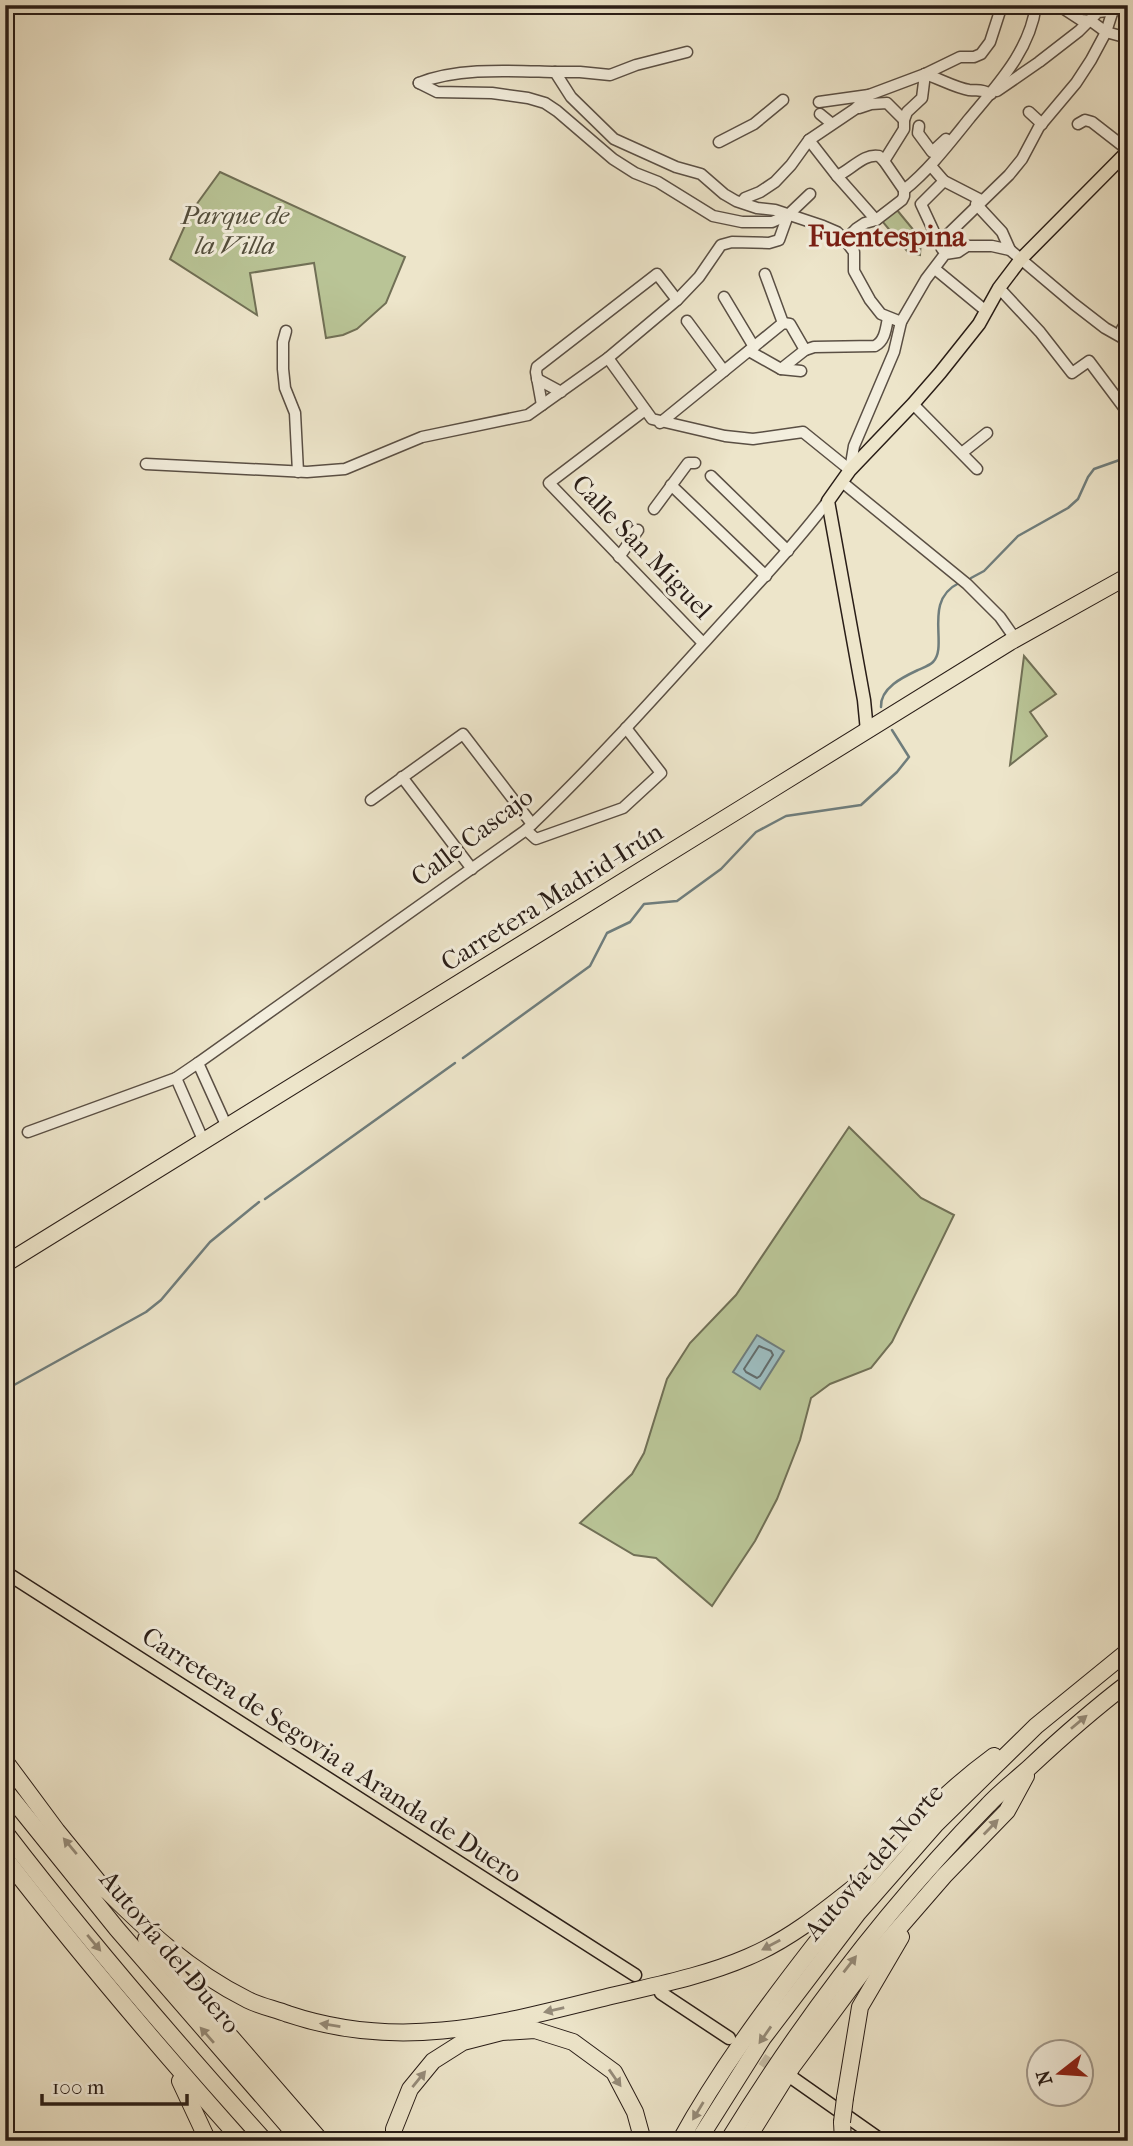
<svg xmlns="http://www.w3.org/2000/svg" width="1133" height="2146" font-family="'IM FELL French Canon',serif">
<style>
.green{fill:#b9c496;stroke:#717056;stroke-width:2}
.water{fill:#9dbdc0;stroke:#6f7d7c;stroke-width:2}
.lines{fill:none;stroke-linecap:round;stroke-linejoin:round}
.shore{stroke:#636d6c;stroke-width:2}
.stream{stroke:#6f7d7c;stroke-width:2.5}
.major-tunnel{stroke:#c6bda6;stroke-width:12;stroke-dasharray:12 6;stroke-linecap:butt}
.minor-casing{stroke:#5a4f44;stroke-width:13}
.major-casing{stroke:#291d17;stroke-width:15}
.highway-casing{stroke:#291d17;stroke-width:18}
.minor{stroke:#f3eedd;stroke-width:10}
.major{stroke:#ede5ca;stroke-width:12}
.highway{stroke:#ede5ca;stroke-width:16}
.highway-bridge-casing{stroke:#291d17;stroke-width:18;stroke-linecap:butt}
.highway-bridge{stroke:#ede5ca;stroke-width:16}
.oneway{fill:#958b79}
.labels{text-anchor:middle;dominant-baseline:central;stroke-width:6;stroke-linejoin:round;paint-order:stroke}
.park-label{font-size:26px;font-style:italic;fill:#544f3d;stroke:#f3eedd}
.street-label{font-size:26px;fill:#291d17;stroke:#f3eedd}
.quarter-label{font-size:30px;font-weight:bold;fill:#7a1f14;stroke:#f3eedd}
</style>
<rect width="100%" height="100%" fill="#ede5ca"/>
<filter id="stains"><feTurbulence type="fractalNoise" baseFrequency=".00286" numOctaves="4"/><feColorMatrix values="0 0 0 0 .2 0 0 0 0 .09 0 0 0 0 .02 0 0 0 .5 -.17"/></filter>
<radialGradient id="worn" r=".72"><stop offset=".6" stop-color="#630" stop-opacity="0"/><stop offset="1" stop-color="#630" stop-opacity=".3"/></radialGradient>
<g class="green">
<polygon points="220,172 405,257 386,303 357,329 343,335 326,338 314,263 250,273 257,315 170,259 191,212"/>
<polygon points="897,210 921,239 920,255 908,252 882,221"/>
<polygon points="1024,656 1056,694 1030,712 1047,736 1010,765"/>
<polygon points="849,1127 921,1198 954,1215 892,1342 871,1368 830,1384 811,1398 800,1440 777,1499 755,1541 712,1606 656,1558 634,1555 580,1523 632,1474 644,1453 667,1379 690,1343 736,1295"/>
</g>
<polygon class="water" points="757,1335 784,1351 760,1389 733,1372"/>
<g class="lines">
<polygon class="shore" points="759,1346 771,1351 773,1355 760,1376 757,1378 746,1372 744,1369"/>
<g class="stream">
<polyline points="971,578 984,571 1018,536 1068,508 1078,499 1088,477 1094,469 1128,457"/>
<path d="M881 707C880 688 903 677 918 670 922 668 929 666 933 662 949 646 922 601 959 583"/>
<polyline points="463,1058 590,966 607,933 630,922 644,904 677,901 721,869 756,832 786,816 861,805 897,772 909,757 892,730"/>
<polyline points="265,1199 455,1063"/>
<polyline points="5,1390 146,1312 161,1300 210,1242 259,1202"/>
</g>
<polyline class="major-tunnel" points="747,2049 781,2072"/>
<defs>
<g id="minor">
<polyline points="1058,5 1081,20 1091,21 1106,32 1128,38"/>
<polyline points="555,72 580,72 610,75 636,65 687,52"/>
<path d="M925 74C938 78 956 88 969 90 979 91 981 89 991 94"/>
<path d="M419 83C459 67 512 71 555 72L571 97 614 139 676 167 701 174 724 194 736 201 757 208 775 210 823 226 837 232 845 240 854 252V271L870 300 881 314 901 322"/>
<polyline points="419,83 437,92 492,93 528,98 545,103 557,111 613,159 635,173 658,182 713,216 742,222 772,222 788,215 810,194"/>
<polyline points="997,91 1039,62 1079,31 1098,12 1128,9"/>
<polyline points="1127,101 1128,101"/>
<polyline points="819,102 869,95"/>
<polyline points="859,108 871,104 887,103 904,120"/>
<polyline points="1029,112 1042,124"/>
<polyline points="820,114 831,123"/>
<polyline points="1078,124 1085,120 1092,122 1128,150"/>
<polyline points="919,126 918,133 932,152 946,139"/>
<polyline points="809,140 837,176 876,220"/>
<polyline points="719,142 754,124 783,100"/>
<polyline points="884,161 904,129 904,120 907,112 922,98 925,74"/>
<polyline points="931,166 944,181 981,200"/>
<path d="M837 176C851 170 864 153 879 156L884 161 904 190"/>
<path d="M904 190C929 170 948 145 969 119 997 85 1030 51 1036 5"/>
<polyline points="742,202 745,198 760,192 775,182 791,165 809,140 855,109 869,95 925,74 960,57 974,57 981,54 990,42 1002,5"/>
<polyline points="976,204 1002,232 1010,250"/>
<polyline points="845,240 856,229 865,223 876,220 902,200 904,196 904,190"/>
<polyline points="939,243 1009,175 1022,159 1039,127 1076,83 1091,60 1106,32 1113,10"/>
<polyline points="942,249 921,204 944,181"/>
<polyline points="935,269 986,311"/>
<polyline points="999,288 1040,332 1072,373 1089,361 1128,413"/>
<polyline points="724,297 754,347"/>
<polyline points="687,321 724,371"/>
<polyline points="783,323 790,324 805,350"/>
<polyline points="1122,329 1128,320"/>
<polyline points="286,331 283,342 283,369 285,388 295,413 298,472"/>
<polyline points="749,351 781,369 801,371"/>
<polyline points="608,358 652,419 725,436 753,439 803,432 850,470"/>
<path d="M781 369 805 350 814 347 875 346C885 341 886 328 888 318"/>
<polyline points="537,379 561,392"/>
<polyline points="913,404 977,469"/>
<polyline points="542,405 536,372 537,367 657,274 677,300"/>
<polyline points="645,410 549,483 703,643"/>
<polyline points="660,423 783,323 765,274"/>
<polyline points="963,452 987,433"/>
<polyline points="146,464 307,472 345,469 422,437 528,415 608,358 677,300 699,277 721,245 732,242 769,243 779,240 788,215"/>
<polyline points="850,470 854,446 894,352 901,322 926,279 945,254 958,252 967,246 992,246 1010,250 1074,304 1105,328 1128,341"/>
<polyline points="711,476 788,551"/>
<polyline points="842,482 967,584 1000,617 1016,640"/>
<polyline points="671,485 766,576"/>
<polyline points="654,509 688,463 695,463"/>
<polyline points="619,557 638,530"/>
<polyline points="402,777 472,869"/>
<polyline points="371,800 463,734 532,824"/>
<polyline points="526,830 536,839 623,808 661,773 626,728"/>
<polyline points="198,1063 176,1078 204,1142"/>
<path d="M227 1127 198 1063 526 830C588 771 645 708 702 645 745 597 789 552 828 501"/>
<polyline points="28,1132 176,1078"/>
</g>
<g id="major">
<polyline points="867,731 864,700 828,501 850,470 913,404 940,373 979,324 999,288 1021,259 1128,151"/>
<polyline points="5,1572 635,1975"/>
<polyline points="661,1993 729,2038"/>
<polyline points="791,2077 882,2141"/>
</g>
<g id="highway">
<polyline points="5,1264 1010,642 1128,576"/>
<polyline points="5,1761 57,1831 105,1890"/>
<polyline points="5,1790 117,1929 301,2141"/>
<path d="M5 1832C87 1939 175 2041 265 2141"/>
<path d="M5 1858C80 1955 160 2049 242 2141"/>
<path d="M98 1882C145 1929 188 1970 248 2000 260 2006 275 2009 288 2014 401 2052 499 2024 611 1996 657 1985 704 1976 748 1957 793 1938 829 1907 867 1877"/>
<polyline points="146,1939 321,2141"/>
<polyline points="180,2081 208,2141"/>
<polyline points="845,2098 860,2007 901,1937"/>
<polyline points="842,2122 843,2141"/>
<polyline points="394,2141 394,2129 410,2089 433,2061 463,2042 502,2032 535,2030 573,2042 614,2072 635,2112 643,2141"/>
<path d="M680 2141C718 2072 764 2010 812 1948 869 1875 919 1811 994 1756"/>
<polyline points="698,2141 763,2038 858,1913 936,1824 1036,1726 1128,1651"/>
<path d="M728 2141C802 2020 888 1907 988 1805 1001 1791 1017 1779 1031 1766 1062 1737 1094 1709 1128 1683"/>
<polyline points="746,2141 792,2067 872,1959 944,1876 1007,1811 1026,1776"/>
</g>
</defs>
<use href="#minor" class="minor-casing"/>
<use href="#major" class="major-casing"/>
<use href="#highway" class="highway-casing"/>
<use href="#minor" class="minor"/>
<use href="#major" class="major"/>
<use href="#highway" class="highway"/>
<defs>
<polyline id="highway-bridge" points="842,2122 845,2098"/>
</defs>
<use href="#highway-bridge" class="highway-bridge-casing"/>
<use href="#highway-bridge" class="highway-bridge"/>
</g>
<defs><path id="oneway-solid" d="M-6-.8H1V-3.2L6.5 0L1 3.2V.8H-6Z" transform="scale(1.75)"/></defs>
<g class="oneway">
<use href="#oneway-solid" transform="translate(1079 1722) rotate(-40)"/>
<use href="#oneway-solid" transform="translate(991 1827) rotate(-46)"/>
<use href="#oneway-solid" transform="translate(70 1846) rotate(-130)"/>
<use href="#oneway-solid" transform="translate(94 1943) rotate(50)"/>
<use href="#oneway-solid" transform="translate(771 1945) rotate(152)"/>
<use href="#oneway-solid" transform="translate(850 1964) rotate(-52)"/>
<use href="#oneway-solid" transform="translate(554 2010) rotate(167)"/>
<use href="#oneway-solid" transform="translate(330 2025) rotate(-171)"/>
<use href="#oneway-solid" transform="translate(207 2035) rotate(-131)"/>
<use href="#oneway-solid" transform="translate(765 2035) rotate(125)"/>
<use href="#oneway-solid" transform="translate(615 2078) rotate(55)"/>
<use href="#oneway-solid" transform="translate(419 2079) rotate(-51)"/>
<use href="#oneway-solid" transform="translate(698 2111) rotate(121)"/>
</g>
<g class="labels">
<g class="park-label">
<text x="235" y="215">Parque de<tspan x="235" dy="30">la Villa</tspan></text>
</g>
<g class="street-label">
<text transform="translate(642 547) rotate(46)">Calle San Miguel</text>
<text transform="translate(472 837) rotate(-37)">Calle Cascajo</text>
<text transform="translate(552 897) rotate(-32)">Carretera Madrid-Irún</text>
<text transform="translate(332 1755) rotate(33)">Carretera de Segovia a Aranda de Duero</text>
<text transform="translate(874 1862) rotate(-49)">Autovía del Norte</text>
<text transform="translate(170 1952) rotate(50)">Autovía del Duero</text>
</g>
<g class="quarter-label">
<text x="887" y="236">Fuentespina</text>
</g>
</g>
<rect width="1133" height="2146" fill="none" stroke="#ede5ca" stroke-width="28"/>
<rect x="7" y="7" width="1119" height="2132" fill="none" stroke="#291d17" stroke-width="3.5"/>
<rect x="14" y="14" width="1105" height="2118" fill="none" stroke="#291d17" stroke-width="2"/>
<g transform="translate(1060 2073) rotate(253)"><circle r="33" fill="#f3eedd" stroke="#a29a8e" stroke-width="2"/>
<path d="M0-5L12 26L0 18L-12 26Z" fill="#8f2418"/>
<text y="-10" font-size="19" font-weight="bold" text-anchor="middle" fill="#291d17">N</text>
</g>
<path d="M42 2094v10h145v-10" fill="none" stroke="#291d17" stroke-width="3.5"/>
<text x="52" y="2094" font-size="21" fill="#291d17" stroke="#f3eedd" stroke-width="5" paint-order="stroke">100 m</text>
<rect width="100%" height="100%" filter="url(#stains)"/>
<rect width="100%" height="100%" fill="url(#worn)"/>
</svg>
